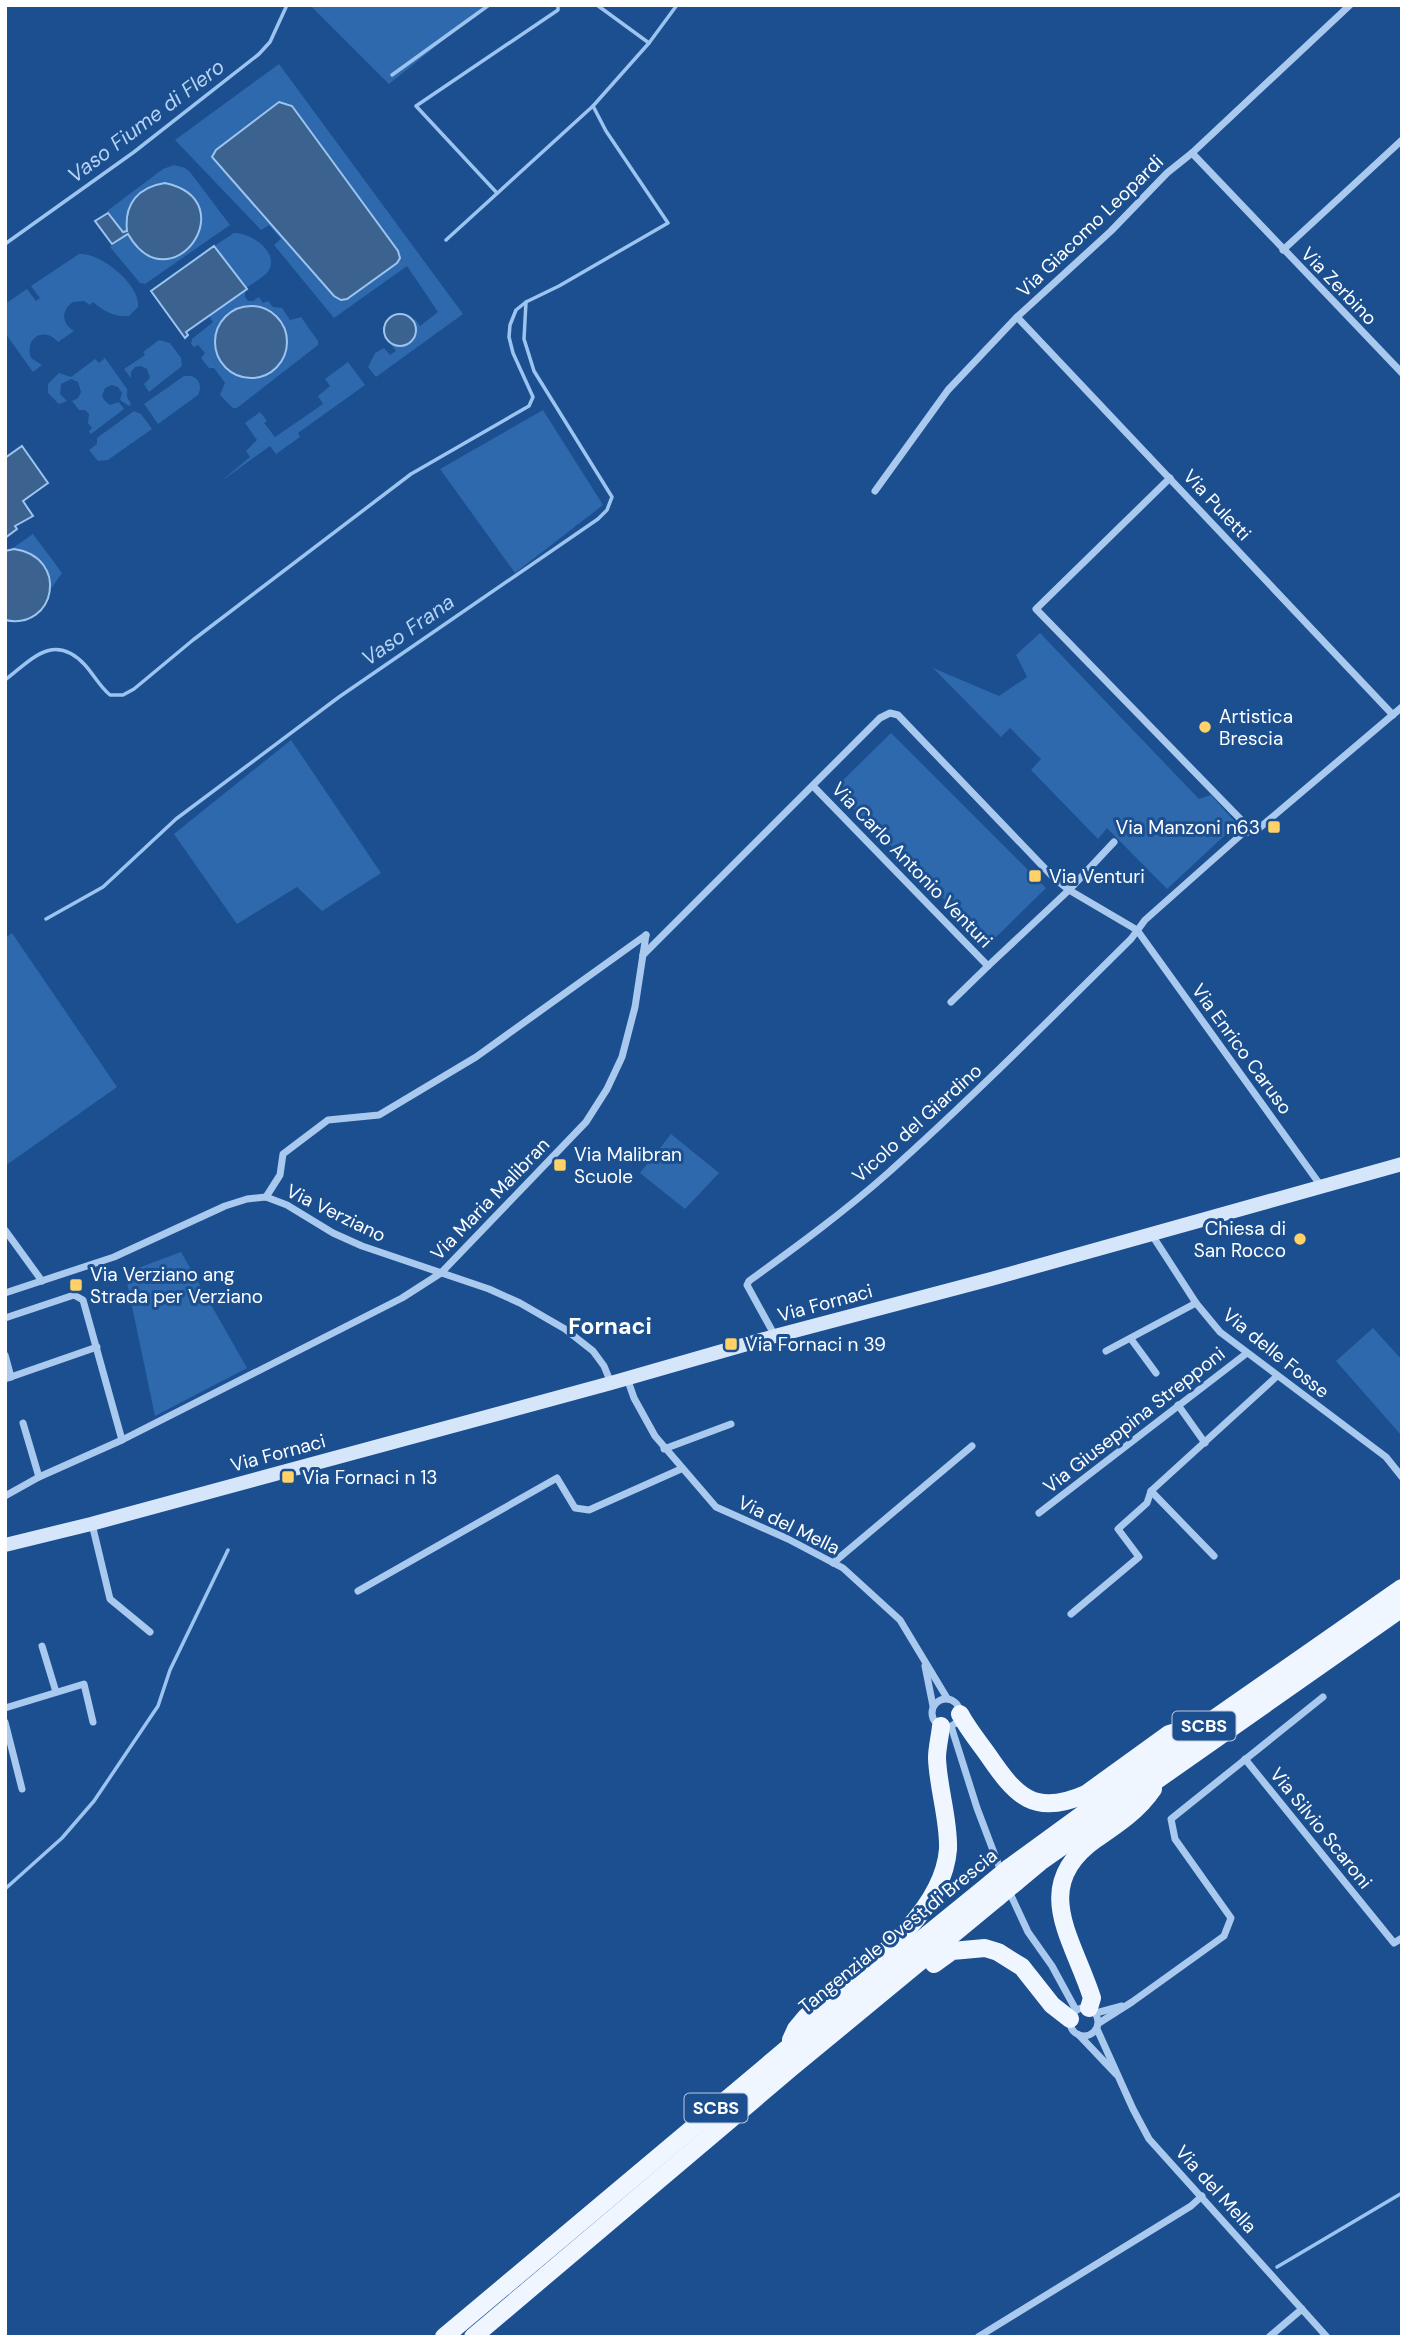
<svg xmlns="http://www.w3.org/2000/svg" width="1407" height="2342" font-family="'DM Sans',sans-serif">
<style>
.green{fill:#2e69ad}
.water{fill:#3c6290;stroke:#9cc4f0;stroke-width:2}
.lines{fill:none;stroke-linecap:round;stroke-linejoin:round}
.stream{stroke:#9cc4f0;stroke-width:3.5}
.street{stroke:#a9c9ee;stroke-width:7}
.secondary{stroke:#d6e6fa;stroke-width:14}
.primary{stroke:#f0f6ff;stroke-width:18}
.primary-bridge{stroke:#f0f6ff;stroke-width:18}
.poi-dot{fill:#ffd166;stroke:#1b4f8f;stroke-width:2.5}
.labels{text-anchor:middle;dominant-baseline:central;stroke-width:6;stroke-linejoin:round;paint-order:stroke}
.shield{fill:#1b4f8f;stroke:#bbcadd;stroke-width:2}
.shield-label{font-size:18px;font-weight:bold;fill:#fff}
.street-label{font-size:19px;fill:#fff;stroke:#1b4f8f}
.poi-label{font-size:19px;fill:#fff;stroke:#1b4f8f;text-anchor:start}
.water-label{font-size:21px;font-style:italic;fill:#b5d3f5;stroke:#1b4f8f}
.quarter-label{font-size:23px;font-weight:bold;fill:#fff;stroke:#1b4f8f}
</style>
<rect width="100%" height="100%" fill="#1b4f8f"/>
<g class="green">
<polygon points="310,5 487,5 389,84"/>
<polygon points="279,64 463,314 376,377 368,367 375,353 384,348 390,355 396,351 389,342 401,346 411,341 415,326 412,321 415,319 420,326 438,312 407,266 334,318 274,245 281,239 269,225 261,230 175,140"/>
<polygon points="174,165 185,168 190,172 230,225 145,284 140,283 110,247 125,235 107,211 163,169"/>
<path d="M234 233C249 232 279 251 269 270 265 277 253 283 246 288L214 246Z"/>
<path d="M79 254C100 252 141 285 138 307L129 316C114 317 105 312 93 302L90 305 84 301 73 302C61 310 61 323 74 331L58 342C44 326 24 338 31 358L42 365 33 372 5 333V304L27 289 36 301 40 298 31 286Z"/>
<polygon points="245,290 245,297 248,301 253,301 259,297 263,303 268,301 273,307 282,308 290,320 301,317 318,341 318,345 237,408 233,408 220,395 225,383 214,368 209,368 201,358 205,353 198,345 194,347 191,344 192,339 213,322 209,316"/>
<polygon points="159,340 170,343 181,358 182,366 149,392 144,384 150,378 147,369 141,366 135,367 131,372 131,378 124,369 145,355 143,352"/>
<polygon points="105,358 127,389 127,397 131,404 129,406 120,400 122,393 118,387 112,385 105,388 102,396 105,401 110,405 119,402 124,409 91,434 89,431 92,428 88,423 89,414 85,410 79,410 72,401 78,398 81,392 78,382 71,379 61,384 60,394 67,401 59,404 48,393 48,384 59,373 71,377 95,359 99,363"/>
<polygon points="348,362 365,385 298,433 300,437 276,454 270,446 220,482 250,457 246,451 257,440 245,423 260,412 267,421 264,423 275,437 323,404 318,396 330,386 325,379"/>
<path d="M184 376H192C200 380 202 387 198 395L158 424 144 404Z"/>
<polygon points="543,410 603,505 515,573 440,469"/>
<polygon points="134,411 141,414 152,429 108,460 98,461 89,450 97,444 97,438"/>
<path d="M33 534 62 573 50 590C52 560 34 556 10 550Z"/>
<polygon points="1040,633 1199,799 1211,795 1237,824 1167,889 1107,828 1098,839 1031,770 1041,759 1010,728 1001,737 933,668 999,696 1027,677 1016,655"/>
<polygon points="891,733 1046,888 989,944 834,789"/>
<polygon points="291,740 381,873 322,911 297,887 237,924 174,834"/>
<polygon points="12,933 117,1087 5,1166 5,938"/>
<polygon points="671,1134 719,1173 685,1209 640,1173"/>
<polygon points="181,1252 247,1368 155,1416 125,1273"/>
<polygon points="1373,1328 1402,1360 1401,1435 1336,1361"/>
</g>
<g class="water">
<polygon points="279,102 292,106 398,251 400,258 397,263 347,299 341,300 334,296 212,157 216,150"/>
<path d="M165 183C247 201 170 307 128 234L112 244 95 221 108 213 123 232 127 231C124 204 138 187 165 183Z"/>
<polygon points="214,246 247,289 186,332 188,335 185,338 151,291"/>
<circle cx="251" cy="342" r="36"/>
<circle cx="400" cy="330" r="16"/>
<polygon points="22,446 48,483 23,501 33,516 15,526 17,529 5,538 5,458"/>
<path d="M14 549C70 557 56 631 5 620V551Z"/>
</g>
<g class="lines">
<g class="stream">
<polyline points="597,5 649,43"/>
<polyline points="392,75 489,5"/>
<polyline points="497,193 416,106 558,10 558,5"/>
<polyline points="446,240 593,106"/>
<polyline points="5,244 134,152 259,54 270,42 287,5"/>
<path d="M5 680C32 659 54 632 85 665 94 675 100 687 110 695H123L134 689 193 640 411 474 529 406 533 397 513 353 509 337 510 325 516 310 526 302 559 286 668 223 606 131 593 106 649 43 677 5"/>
<polyline points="46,919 103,887 176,819 339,697 598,519 607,510 612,497 534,371 524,339 526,302"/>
<polyline points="5,1889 62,1838 94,1801 158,1706 170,1670 228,1550"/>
<polyline points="1277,2267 1402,2193"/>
</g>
<g class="street">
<polyline points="1192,153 1402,373"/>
<polyline points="1283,250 1402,140"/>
<polyline points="1017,317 1393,715"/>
<polyline points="1170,478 1036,609 1251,830"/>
<polyline points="875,491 948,390 1017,317 1111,231 1167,173 1192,153 1350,5"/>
<polyline points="813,786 988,966 1069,890 1114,842"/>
<polyline points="643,955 880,718 890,713 898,715 1054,878 1069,890 1137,930 1321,1186"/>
<polyline points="951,1002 988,966"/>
<polyline points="266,1197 280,1175 283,1154 328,1120 379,1115 476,1057 646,935"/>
<polyline points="5,1230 42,1281"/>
<polyline points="1152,1235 1196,1303 1220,1332 1386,1457 1402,1477"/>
<polyline points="5,1293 114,1257 225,1206 247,1199 266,1197 287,1205 333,1233 362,1246 489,1289 520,1303 565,1329 593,1351 604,1366 611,1383"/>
<polyline points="5,1318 74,1295 83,1300 122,1440"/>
<path d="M775 1336 747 1285 749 1281C796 1247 844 1212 888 1173 972 1098 1051 1018 1131 939L1145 920 1243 833 1257 830 1402 707"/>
<polyline points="1131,1339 1156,1373"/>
<polyline points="1106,1351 1196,1303"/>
<polyline points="5,1355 11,1377"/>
<polyline points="627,1378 634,1398 655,1436 716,1507 788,1539 843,1568 900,1620 947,1698"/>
<polyline points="5,1379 97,1347"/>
<polyline points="1178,1405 1205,1443"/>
<polyline points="23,1423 39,1477"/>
<polyline points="664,1449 731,1424"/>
<polyline points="1151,1491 1214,1556"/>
<polyline points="5,1496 39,1477 122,1440 402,1298 441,1273 586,1122 607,1089 622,1057 635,1007 646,935"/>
<polyline points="1039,1513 1247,1353"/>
<polyline points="92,1524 110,1599 150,1632"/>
<polyline points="833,1563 972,1446"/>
<polyline points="358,1591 557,1478 575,1508 589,1510 681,1469"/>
<polyline points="1071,1614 1139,1557 1118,1529 1147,1503 1151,1491 1276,1377"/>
<polyline points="42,1646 56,1692"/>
<polyline points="925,1666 933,1706"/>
<circle cx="946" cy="1713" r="14"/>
<polyline points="5,1708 84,1684 93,1722"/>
<polyline points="5,1722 22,1789"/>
<polyline points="951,1726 977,1808 1002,1874"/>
<polyline points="1245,1759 1394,1943 1402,1938"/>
<polyline points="1008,1889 1028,1932 1052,1966 1076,2010"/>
<circle cx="1084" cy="2022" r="14"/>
<polyline points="1096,2013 1122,2006"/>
<polyline points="1099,2023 1132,2002 1224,1936 1231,1918 1175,1839 1171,1819 1323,1697"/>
<polyline points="1097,2029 1133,2109 1149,2139 1327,2337"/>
<polyline points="1079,2035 1116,2074"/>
<polyline points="978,2337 1191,2206 1202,2196"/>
<polyline points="1269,2337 1302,2309"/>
</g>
<polyline class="secondary" points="5,1545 91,1524 611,1383 775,1336 991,1279 1402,1164"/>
<g class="primary">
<path d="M960 1714C968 1729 978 1741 988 1755 1016 1796 1034 1817 1086 1794L1169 1734 1198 1725"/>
<polyline points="1009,1868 1208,1723 1402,1588"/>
<polyline points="1016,1882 1040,1862 1402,1608"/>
<polyline points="934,1964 952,1951 985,1948 998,1952 1022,1967 1052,2005 1070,2019"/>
<path d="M1089 2008 1092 1998C1073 1938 1029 1886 1096 1839 1118 1824 1138 1811 1153 1789"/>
<path d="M791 2040 796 2029 806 2017C855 1975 943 1919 948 1849 949 1819 938 1788 937 1758 937 1748 940 1737 941 1726"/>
<polyline points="444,2337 788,2048 991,1883"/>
<polyline points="473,2337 791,2068 998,1897"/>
</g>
<g class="primary-bridge">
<polyline points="991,1883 1009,1868"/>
<polyline points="998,1897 1016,1882"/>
</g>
</g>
<g class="poi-dot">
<circle cx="1205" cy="727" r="7"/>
<rect x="1267" y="820" width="14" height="14" rx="3.5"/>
<rect x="1028" y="869" width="14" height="14" rx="3.5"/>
<rect x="553" y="1158" width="14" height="14" rx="3.5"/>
<circle cx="1300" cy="1239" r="7"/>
<rect x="69" y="1278" width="14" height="14" rx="3.5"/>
<rect x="724" y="1337" width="14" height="14" rx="3.5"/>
<rect x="281" y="1470" width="14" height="14" rx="3.5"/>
</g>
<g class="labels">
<g class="shield">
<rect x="1172.5" y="1711.5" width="63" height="29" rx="5"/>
<rect x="684.5" y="2093.5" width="63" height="29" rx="5"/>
</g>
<g class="shield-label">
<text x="1204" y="1726">SCBS</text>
<text x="716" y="2108">SCBS</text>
</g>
<g class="street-label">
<text transform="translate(1090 226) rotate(-44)">Via Giacomo Leopardi</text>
<text transform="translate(1339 286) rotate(46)">Via Zerbino</text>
<text transform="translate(1217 505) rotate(47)">Via Puletti</text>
<text transform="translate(912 865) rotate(46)">Via Carlo Antonio Venturi</text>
<text transform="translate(1242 1049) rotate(54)">Via Enrico Caruso</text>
<text transform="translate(917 1123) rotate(-42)">Vicolo del Giardino</text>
<text transform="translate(490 1199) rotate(-46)">Via Maria Malibran</text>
<text transform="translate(336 1213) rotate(26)">Via Verziano</text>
<text transform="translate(825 1303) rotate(-15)">Via Fornaci</text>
<text transform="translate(1276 1353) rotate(39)">Via delle Fosse</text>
<text transform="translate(1134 1420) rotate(-38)">Via Giuseppina Strepponi</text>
<text transform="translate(278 1453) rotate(-15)">Via Fornaci</text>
<text transform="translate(789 1525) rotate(26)">Via del Mella</text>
<text transform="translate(1321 1828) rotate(51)">Via Silvio Scaroni</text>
<text transform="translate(898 1931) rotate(-39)">Tangenziale Ovest di Brescia</text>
<text transform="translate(1216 2189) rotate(48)">Via del Mella</text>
</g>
<g class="poi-label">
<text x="1219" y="716">Artistica<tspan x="1219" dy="22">Brescia</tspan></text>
<text x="1260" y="827" text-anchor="end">Via Manzoni n63</text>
<text x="1049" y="876">Via Venturi</text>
<text x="574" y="1154">Via Malibran<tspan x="574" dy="22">Scuole</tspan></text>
<text x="1286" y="1228" text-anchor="end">Chiesa di<tspan x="1286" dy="22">San Rocco</tspan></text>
<text x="90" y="1274">Via Verziano ang<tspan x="90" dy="22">Strada per Verziano</tspan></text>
<text x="745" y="1344">Via Fornaci n 39</text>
<text x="302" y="1477">Via Fornaci n 13</text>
</g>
<g class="water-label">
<text transform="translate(146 121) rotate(-37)">Vaso Fiume di Flero</text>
<text transform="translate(408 630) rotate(-35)">Vaso Frana</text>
</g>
<g class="quarter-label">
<text x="610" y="1326">Fornaci</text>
</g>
</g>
<rect width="1407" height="2342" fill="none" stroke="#ffffff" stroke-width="14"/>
</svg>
